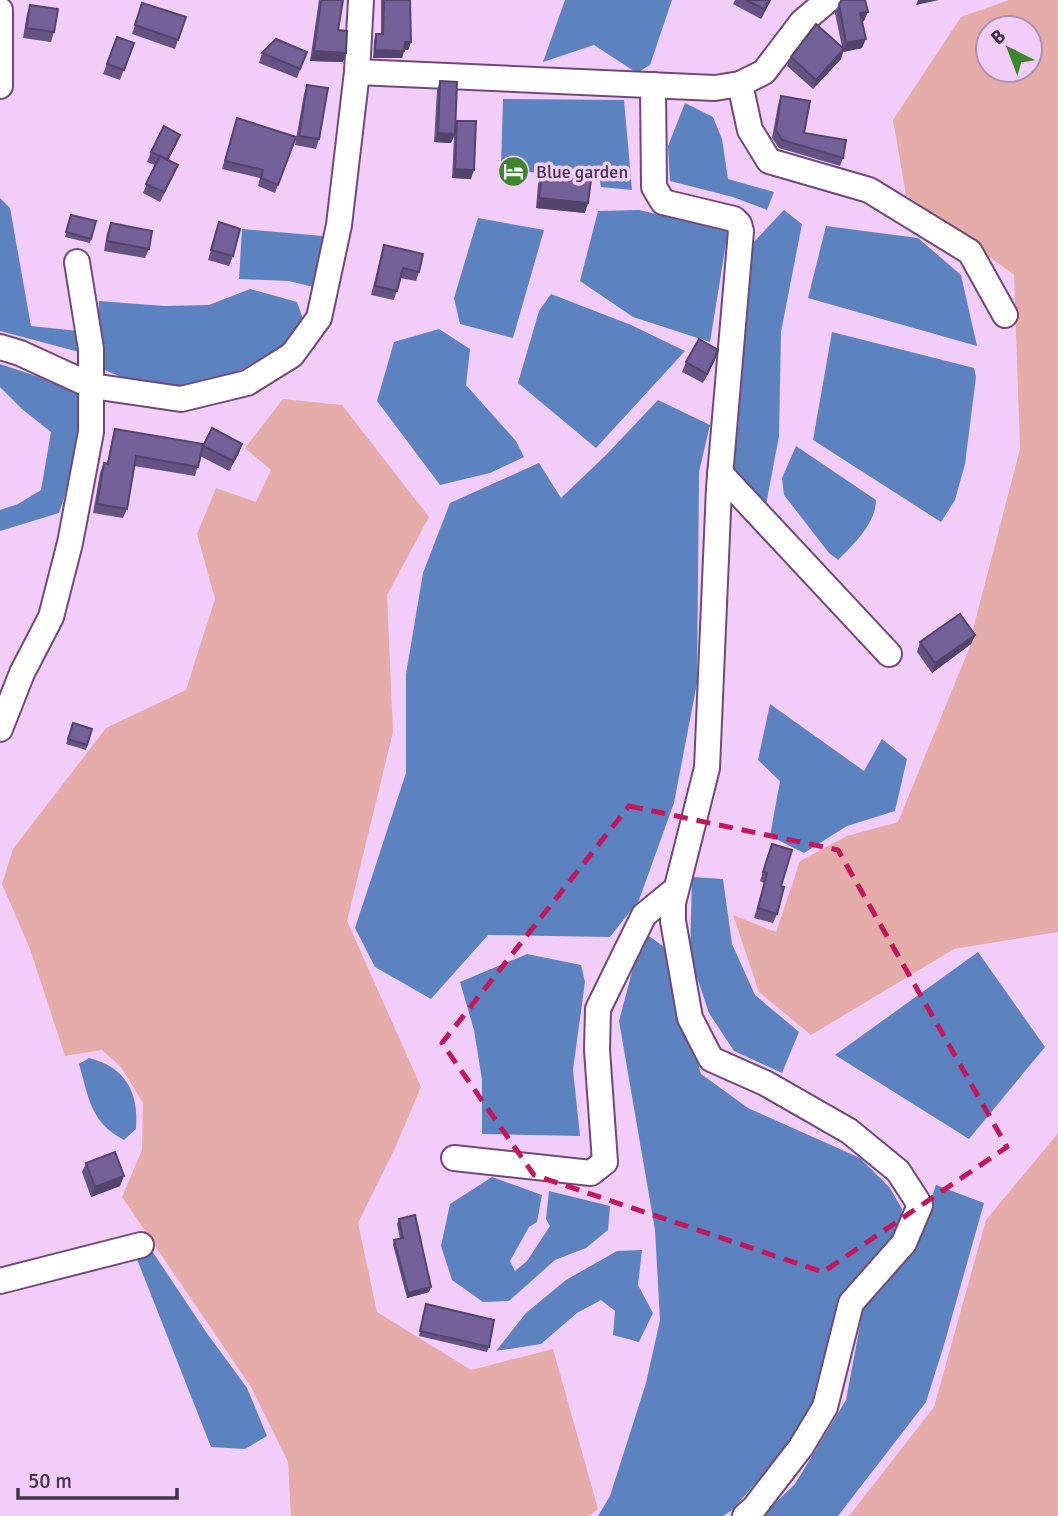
<svg xmlns="http://www.w3.org/2000/svg" width="1058" height="1516" font-family="Signika,sans-serif">
<style>
.green{fill:#e5aba9;fill-rule:evenodd}
.water{fill:#5c82c0}
.lines{fill:none;stroke-linecap:round;stroke-linejoin:round}
.minor-casing{stroke:#714979;stroke-width:28}
.minor{stroke:#fff;stroke-width:24}
.wall{fill:#655384}
.shaded-wall{fill:#52446c}
.building{fill:#75619a;stroke:#52446c;stroke-width:2}
.marked{fill:none;stroke:#c2185b;stroke-width:5;stroke-dasharray:14 9;stroke-linejoin:round}
.labels{text-anchor:middle;dominant-baseline:central;stroke-width:7;stroke-linejoin:round;paint-order:stroke}
.poi-label{font-size:18px;fill:#443248;stroke:#f2cdfa;text-anchor:start}
</style>
<rect width="100%" height="100%" fill="#f2cdfa"/>
<g class="green">
<path d="M1009 0H1058V932L954 949 811 1035 759 992 733 915 776 932 800 861 847 836 898 822 971 644V637L1020 449 1014 275 906 195 893 120 961 17ZM988 28H1030V70H988Z"/>
<polygon points="283,399 342,405 429,517 387,595 393,732 347,921 421,1087 395,1148 358,1223 377,1312 471,1370 553,1349 598,1509 589,1516 291,1516 288,1462 251,1387 122,1197 142,1150 143,1103 121,1067 102,1050 65,1056 30,949 2,884 13,849 106,728 186,690 215,599 197,534 216,488 256,502 271,470 245,448"/>
<polygon points="1058,1133 1058,1516 849,1516 934,1407 986,1220"/>
</g>
<g class="water">
<polygon points="565,0 672,0 650,65 637,73 594,45 543,62"/>
<polygon points="503,99 624,100 632,190 601,187 599,175 505,171 501,166"/>
<polygon points="685,103 713,117 722,139 728,179 774,192 767,210 733,197 670,181 668,146"/>
<polygon points="0,198 10,208 31,326 78,331 79,352 0,331"/>
<polygon points="639,210 728,231 710,342 633,317 580,281 598,211"/>
<polygon points="784,210 802,224 781,332 779,436 766,505 732,466 738,429 749,247"/>
<polygon points="478,218 544,230 513,338 460,324 454,298"/>
<polygon points="826,226 918,238 961,275 977,346 808,298"/>
<polygon points="242,229 323,236 329,242 322,289 289,281 239,279"/>
<path d="M250 289 297 302 303 319 295 340C255 362 207 395 159 389 138 386 116 374 97 367L99 301 164 306 209 305Z"/>
<polygon points="551,294 631,325 685,351 596,448 518,383 539,311"/>
<polygon points="439,329 470,349 466,385 516,441 524,457 490,473 440,485 377,401 394,342"/>
<polygon points="832,332 974,368 976,377 965,464 955,500 941,522 813,440"/>
<polygon points="0,364 81,391 83,443 59,513 0,531 0,510 18,504 41,490 51,432 22,409 0,387"/>
<polygon points="658,400 710,425 699,472 697,683 674,803 639,900 610,937 488,935 431,999 375,967 355,928 406,773 406,674 423,573 450,503 539,463 561,498 606,455"/>
<path d="M796 446 876 500C876 523 854 544 838 560L829 553 784 495 782 478Z"/>
<polygon points="770,704 864,771 882,739 907,759 895,811 847,826 804,853 770,836 780,781 758,760"/>
<polygon points="692,877 723,879 732,944 755,995 799,1032 782,1073 734,1051 709,1013 690,956"/>
<polygon points="649,936 667,949 701,1074 748,1108 860,1158 890,1188 902,1209 899,1230 864,1274 837,1302 815,1402 777,1459 732,1510 723,1516 598,1516 610,1496 646,1383 660,1320 655,1230 619,1021 633,968"/>
<polygon points="978,952 1045,1047 969,1139 835,1055"/>
<polygon points="527,954 581,965 585,982 573,1070 580,1136 482,1134 482,1080 474,1030 460,982"/>
<path d="M89 1058C126 1067 139 1093 136 1129L124 1140C90 1122 89 1098 79 1064Z"/>
<polygon points="492,1177 542,1195 537,1222 529,1227 510,1261 515,1271 527,1261 550,1226 546,1219 549,1191 610,1206 608,1230 586,1248 555,1260 509,1301 483,1302 452,1280 441,1246 450,1204"/>
<polygon points="936,1185 984,1203 944,1345 926,1402 838,1516 762,1516 795,1484 846,1400 863,1309 915,1246"/>
<polygon points="642,1250 638,1285 653,1313 639,1342 613,1335 615,1311 601,1300 577,1313 541,1344 496,1351 526,1313 566,1280 617,1251"/>
<polygon points="152,1251 206,1332 247,1388 267,1436 245,1449 211,1447 135,1254"/>
</g>
<g class="lines">
<defs>
<g id="minor">
<polyline points="357,72 715,88 740,84 764,72 802,22 828,0"/>
<polyline points="740,84 750,130 769,161 869,190 970,252 1005,315"/>
<polyline points="653,85 654,187 663,202 734,219 739,224 741,231 719,488 707,768 673,903 673,921 690,1018 711,1059 765,1083 849,1131 898,1171 920,1205 904,1243 851,1303 825,1407 801,1447 754,1508 745,1516"/>
<polyline points="0,86 0,10"/>
<polyline points="0,347 20,353 92,386 181,399 247,383 292,355 319,318 339,225 357,72 361,0"/>
<polyline points="720,473 889,654"/>
<polyline points="0,729 22,673 51,617 70,543 91,432 91,349 77,262"/>
<polyline points="454,1158 591,1173 605,1162 597,1050 598,1009 644,915 676,889"/>
<polyline points="0,1281 141,1245"/>
</g>
</defs>
<use href="#minor" class="minor-casing"/>
<use href="#minor" class="minor"/>
</g>
<g class="wall">
<polygon points="319,0 343,0 338,30 343,62 310,61"/>
<polygon points="381,0 410,0 411,42 408,50 404,50 402,58 373,58 374,41 376,34 381,34"/>
<polygon points="735,0 771,0 761,19 733,4"/>
<polygon points="142,3 186,17 175,49 132,34"/>
<polygon points="839,4 864,21 862,22 862,48 843,52 841,59 813,89 787,66 791,57 842,47 835,13"/>
<polygon points="30,5 54,32 51,42 23,38 27,14"/>
<polygon points="117,37 134,43 120,80 103,74"/>
<polygon points="307,52 297,78 259,63 262,53"/>
<polygon points="440,81 455,127 457,121 471,179 452,178 454,136 451,143 434,142 437,90"/>
<polygon points="307,85 319,139 316,149 295,145 304,94"/>
<polygon points="781,96 804,133 843,158 840,166 779,148 772,138 778,105"/>
<polygon points="237,118 296,137 275,193 258,186 260,178 222,169"/>
<polygon points="180,135 176,145 168,160 174,174 160,202 143,193 155,165 147,162 151,152"/>
<polygon points="542,174 585,213 536,208 538,184"/>
<polygon points="69,220 96,221 90,243 65,237"/>
<polygon points="219,222 233,256 229,266 208,260"/>
<polygon points="111,223 149,249 145,258 104,251 107,233"/>
<polygon points="384,245 419,272 416,281 400,278 394,300 371,295 381,255"/>
<polygon points="715,360 703,383 682,372 686,362"/>
<polygon points="212,428 239,453 229,471 200,456 195,476 134,466 127,509 123,518 93,513 100,473 104,463 107,464 112,438 115,429 201,450"/>
<polygon points="975,635 971,644 932,673 917,652 920,642"/>
<polygon points="73,723 92,729 86,750 66,744"/>
<polygon points="772,844 781,886 777,914 773,923 754,918 764,883 760,881"/>
<polygon points="86,1163 120,1186 91,1197 82,1172"/>
<polygon points="399,1219 429,1292 407,1298 393,1245 394,1240 400,1239 397,1224"/>
<polygon points="426,1304 489,1347 487,1352 419,1336"/>
</g>
<g class="shaded-wall">
<polygon points="769,0 771,0 761,19 764,9"/>
<polygon points="918,0 939,0 916,5"/>
<polygon points="868,12 864,21 857,23 860,13"/>
<polygon points="866,39 862,48 843,52 841,59 813,89 816,80 844,50 846,43"/>
<polygon points="405,42 411,42 408,50 402,50"/>
<polygon points="375,50 404,51 402,58 373,58"/>
<polygon points="314,51 346,53 343,62 310,61"/>
<polygon points="438,133 455,134 451,143 434,142"/>
<polygon points="180,135 176,145 163,169 167,160"/>
<polygon points="178,165 174,174 160,202 164,192"/>
<polygon points="455,169 474,170 471,179 452,178"/>
<polygon points="539,198 588,203 585,213 536,208"/>
<polygon points="718,350 715,360 703,383 707,374"/>
<polygon points="242,444 239,453 229,471 233,461"/>
<polygon points="975,635 971,644 932,673 935,663"/>
<polygon points="124,1176 120,1186 91,1197 95,1187"/>
<polygon points="431,1287 429,1292 407,1298 408,1293"/>
</g>
<g class="building">
<polygon points="321,0 343,0 338,30 347,31 346,53 314,51"/>
<polygon points="384,0 410,0 411,42 405,42 404,51 375,50 376,34 383,34"/>
<polygon points="746,0 769,0 764,9"/>
<polygon points="842,0 865,0 868,12 860,13 866,39 846,43 839,4"/>
<polygon points="142,3 186,17 178,40 135,25"/>
<polygon points="30,5 58,9 54,32 26,28"/>
<polygon points="816,24 844,49 816,80 791,57"/>
<polygon points="117,37 134,43 124,70 107,64"/>
<polygon points="276,39 307,52 300,69 262,53"/>
<polygon points="440,81 457,82 455,134 438,133"/>
<polygon points="307,85 328,88 319,139 299,136"/>
<polygon points="781,96 810,101 804,133 846,140 843,158 782,140 776,130"/>
<polygon points="237,118 296,137 278,185 261,178 263,170 225,161"/>
<polygon points="457,121 476,121 474,170 455,169"/>
<polygon points="164,126 180,135 167,160 151,152"/>
<polygon points="160,156 178,165 164,192 146,184"/>
<polygon points="542,174 591,180 588,203 539,198"/>
<polygon points="71,215 96,221 91,239 66,232"/>
<polygon points="219,222 240,229 233,256 211,250"/>
<polygon points="111,223 152,231 149,249 107,241"/>
<polygon points="384,245 423,254 419,272 403,268 397,291 375,286"/>
<polygon points="699,339 718,350 707,374 686,362"/>
<polygon points="212,428 242,444 233,461 203,446"/>
<polygon points="115,429 203,444 198,467 136,456 127,509 97,504 104,463 108,464"/>
<polygon points="960,614 975,635 935,663 920,642"/>
<polygon points="73,723 92,729 87,745 68,739"/>
<polygon points="772,844 792,850 781,886 784,887 777,914 758,908 767,873 763,872"/>
<polygon points="115,1152 124,1176 95,1187 86,1163"/>
<polygon points="415,1215 431,1287 408,1293 394,1240 403,1238 399,1219"/>
<polygon points="426,1304 494,1320 489,1347 420,1331"/>
</g>
<path class="marked" d="M629 806 838 850 1007 1147 823 1272 534 1175 442 1043Z"/>
<defs>
<symbol id="hotel-disc" viewBox="-11 -11 22 22"><circle r="9.5" fill="#3d862c" stroke="#f2cdfa"/><path d="M-6-4.5h1.5V1H6V5H4.5V3h-9V5H-6ZM-4 0a1.8 1.8 0 1 1 3.6 0ZM.5 0V-2.5h3Q6-2.5 6 0Z" fill="#fff"/></symbol>
</defs>
<g fill-rule="evenodd">
<use href="#hotel-disc" x="496" y="154" width="35" height="35"/>
</g>
<g class="labels">
<g class="poi-label">
<text x="536" y="172">Blue garden</text>
</g>
</g>
<g transform="translate(1009 49) rotate(318)"><circle r="33" fill="#f2cdfa" stroke="#ac8fb3" stroke-width="2"/>
<path d="M0-5L12 26L0 18L-12 26Z" fill="#3d862c"/>
<text y="-10" font-size="19" font-weight="bold" text-anchor="middle" fill="#443248">B</text>
</g>
<path d="M18 1488v10h159v-10" fill="none" stroke="#443248" stroke-width="3.5"/>
<text x="28" y="1488" font-size="21" fill="#443248" stroke="#f2cdfa" stroke-width="5" paint-order="stroke">50 m</text>
</svg>
